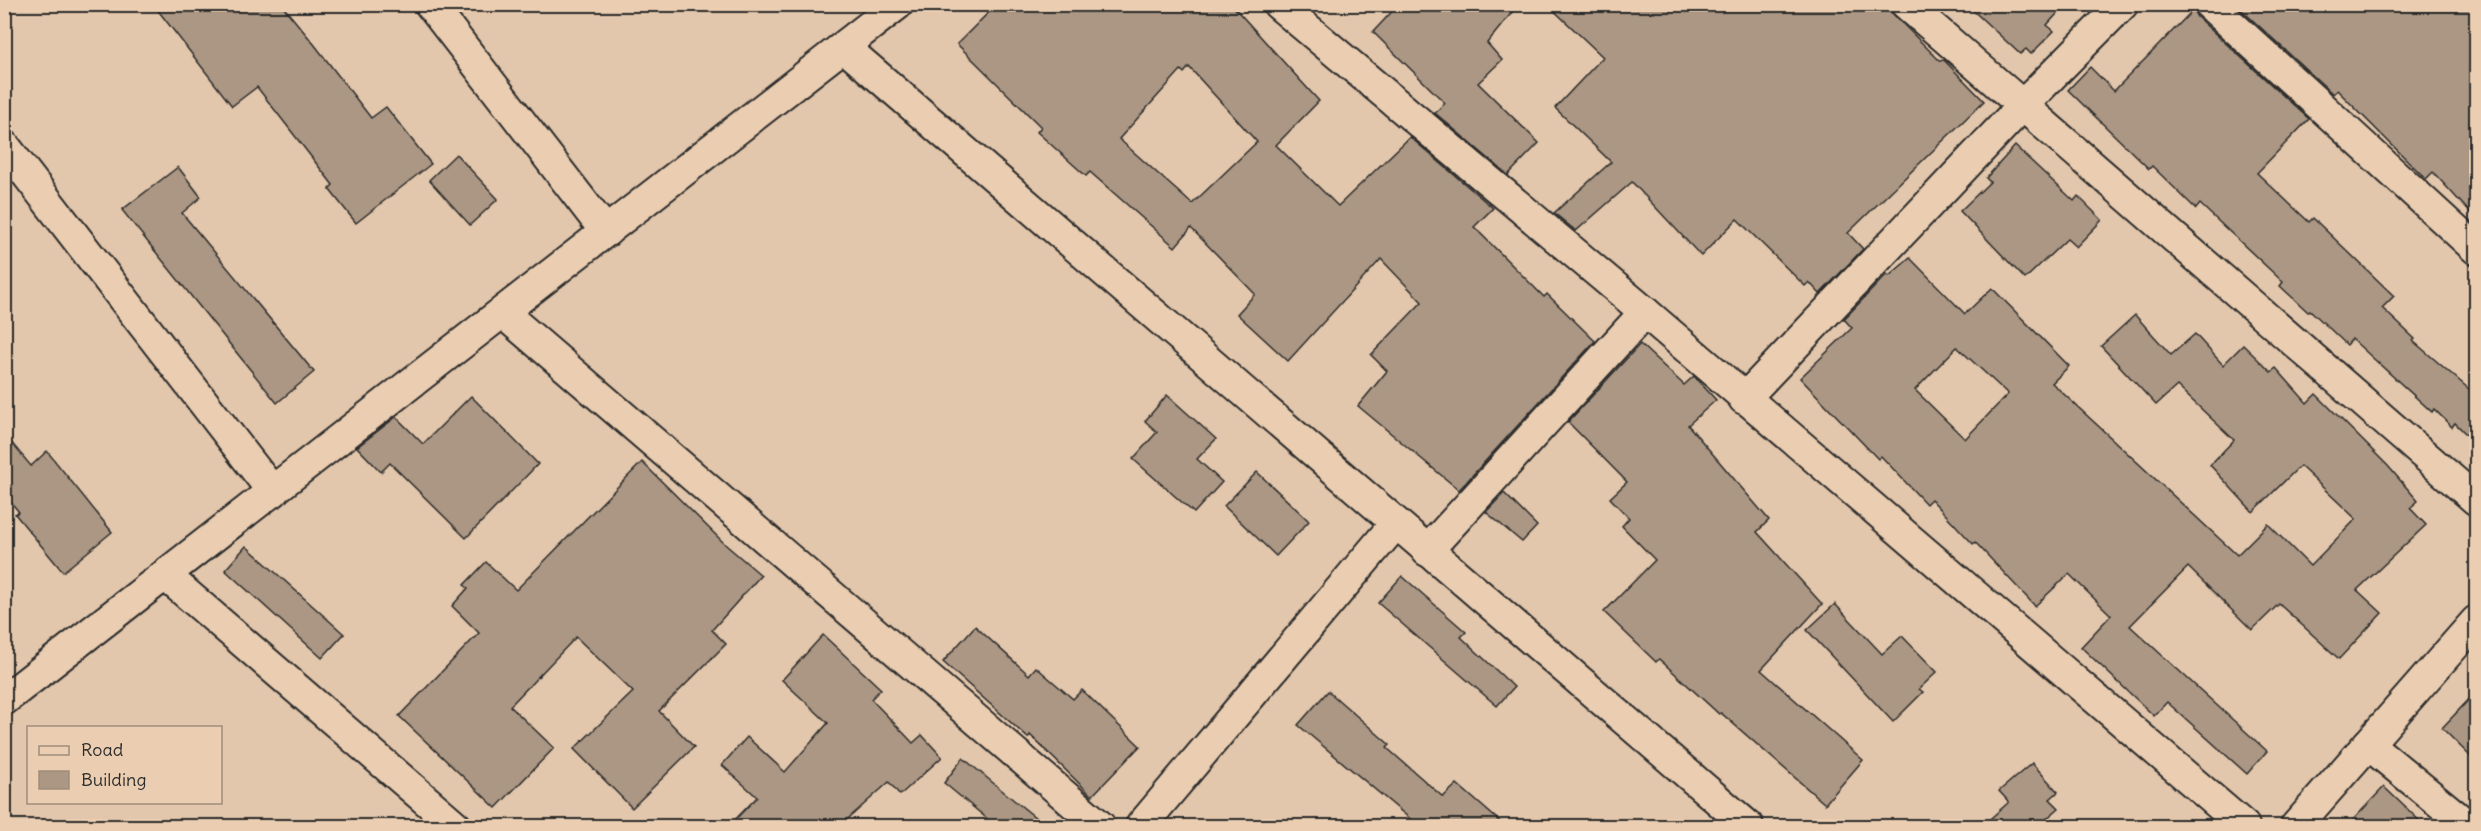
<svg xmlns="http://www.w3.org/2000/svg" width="2481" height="831" font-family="Delius,sans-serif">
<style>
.building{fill:#ab9783;stroke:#2b2b2b;stroke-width:1.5;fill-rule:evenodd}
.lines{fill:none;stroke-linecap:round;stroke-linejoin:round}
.minor-casing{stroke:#2b2b2b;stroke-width:34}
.minor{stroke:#ebceb1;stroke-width:30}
</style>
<rect width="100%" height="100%" fill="#e3c7ac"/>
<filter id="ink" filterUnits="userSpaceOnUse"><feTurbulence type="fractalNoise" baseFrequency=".0167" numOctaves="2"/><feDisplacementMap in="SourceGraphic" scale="12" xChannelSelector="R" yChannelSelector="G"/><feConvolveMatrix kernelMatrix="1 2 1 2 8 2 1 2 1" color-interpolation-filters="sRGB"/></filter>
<g filter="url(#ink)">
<g class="building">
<polygon points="153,4 281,4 314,44 371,118 386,107 431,164 356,223 329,189 333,185 257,87 232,106"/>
<path d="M997 4H1231L1319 101 1276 145 1338 206 1410 137 1493 208 1474 227 1544 297 1547 294 1595 341 1459 490 1358 406 1387 371 1371 355 1422 302 1381 259 1288 361 1237 314 1255 294 1191 228 1175 247 1090 172 1086 176 1037 132 1041 127 957 44ZM1189 67 1257 142 1192 204 1119 139 1181 70 1184 73Z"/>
<polygon points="1399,4 1519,4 1487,43 1502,60 1478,83 1539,143 1508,175 1435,113 1445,103 1373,32"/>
<polygon points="1547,4 1883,4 1940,61 1944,60 1984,101 1848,233 1863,249 1820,294 1809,282 1805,286 1737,219 1701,256 1632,182 1576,231 1554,213 1611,162 1555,108 1603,57"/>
<polygon points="1966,4 2066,4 2047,25 2054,31 2031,54 2026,49 2020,54"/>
<polygon points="2235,4 2476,4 2476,219 2433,172 2426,179 2337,90 2333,94"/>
<polygon points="2193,10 2197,17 2309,119 2257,173 2309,222 2313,218 2394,296 2382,308 2415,339 2413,341 2476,395 2476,444 2455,423 2452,427 2434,409 2432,412 2352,339 2347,345 2310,310 2308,312 2280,286 2283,282 2200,204 2196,209 2152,166 2149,169 2068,90 2090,67 2114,91"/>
<polygon points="2015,146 2074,201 2078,196 2102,220 2076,247 2067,239 2025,279 1960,211 1990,182 1986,178"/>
<polygon points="456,154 498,199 470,225 429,180"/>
<polygon points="178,167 201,197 182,213 314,372 277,403 122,210"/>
<path d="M1910 258 1965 314 1992 288 2069 366 2052 383 2237 555 2268 524 2310 566 2356 519 2300 466 2253 512 2210 465 2234 440 2177 386 2156 405 2101 346 2135 315 2171 355 2195 334 2223 365 2243 345 2271 372 2276 368 2307 403 2316 394 2388 466 2418 501 2410 508 2426 525 2357 590 2382 613 2339 659 2279 604 2252 630 2188 567 2130 626 2267 751 2247 774 2167 702 2154 716 2081 647 2111 615 2069 574 2035 606 1975 542 1973 544 1931 499 1926 504 1881 456 1878 459 1800 378 1852 328 1844 319 1887 274 1889 276ZM1957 347 2008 394 1965 439 1915 390Z"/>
<polygon points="1640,344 1684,385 1694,376 1716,400 1688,425 1769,520 1757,532 1822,604 1761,670 1863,760 1825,804 1721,713 1719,714 1659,659 1656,662 1604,612 1655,560 1622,526 1629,518 1610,498 1627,482 1568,422"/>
<polygon points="1167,395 1216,439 1197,459 1222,482 1194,513 1133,459 1157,432 1145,421"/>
<polygon points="471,396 538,464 466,538 390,463 381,472 357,447 396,417 423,444"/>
<polygon points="4,434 31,466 47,451 112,532 63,572 15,514 19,512 4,494"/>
<polygon points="642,462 727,546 761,575 712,630 726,644 659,711 694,747 632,808 574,749 633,692 576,637 510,706 554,748 496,808 399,716 479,633 452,606 468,588 464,585 486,562 516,590"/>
<polygon points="1257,472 1309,521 1276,556 1224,506"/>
<polygon points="1504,493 1537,526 1522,542 1486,512"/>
<polygon points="246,546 344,634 322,658 225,570"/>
<polygon points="1402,576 1466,632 1461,637 1514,687 1497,706 1378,603"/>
<polygon points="1835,604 1882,654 1902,636 1937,672 1919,689 1923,692 1893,722 1807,630"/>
<polygon points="975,626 1029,675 1036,667 1073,699 1082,690 1140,746 1092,796 1030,735 1028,738 943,662"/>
<polygon points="823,635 881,689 871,699 913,743 922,735 942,757 900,795 889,782 840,826 729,826 757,797 722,765 747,737 785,772 828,723 782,680"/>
<polygon points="1328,691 1390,745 1387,748 1443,797 1457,784 1505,826 1411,826 1415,823 1298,725"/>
<polygon points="2476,692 2476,762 2442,728"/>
<polygon points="963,758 1015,801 1046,826 996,826 944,783"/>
<polygon points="2032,763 2058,792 2050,799 2059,808 2038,826 1982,826 2009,802 1999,791"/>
<polygon points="2384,787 2425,826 2347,826"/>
</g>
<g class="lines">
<defs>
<g id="minor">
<polyline points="430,4 606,232"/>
<polyline points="1278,4 1645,312 2244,826"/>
<polyline points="1906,4 2476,500"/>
<polyline points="2209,4 2476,249"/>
<polyline points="844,47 1748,826"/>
<polyline points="4,145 273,492"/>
<polyline points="503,313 1100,826"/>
<polyline points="1744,399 2022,106 2123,4"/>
<polyline points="1427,551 1645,312"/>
<polyline points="165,575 456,826"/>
<polyline points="4,700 898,4"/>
<polyline points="2368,744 2468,826"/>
<polyline points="1141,826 1396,523"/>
<polyline points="2296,826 2476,621"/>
</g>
</defs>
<use href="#minor" class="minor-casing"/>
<use href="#minor" class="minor"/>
</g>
</g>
<rect width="2481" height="831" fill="none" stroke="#ebceb1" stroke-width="24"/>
<rect x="12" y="12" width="2457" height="807" fill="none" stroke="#2b2b2b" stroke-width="2" filter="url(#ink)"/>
<rect x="27" y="726" width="195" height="78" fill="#ebceb1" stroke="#9e8d7b" stroke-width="1.5"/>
<rect x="39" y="746" width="30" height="9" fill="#ebceb1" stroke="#9e8d7b" stroke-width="1.5"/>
<text x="81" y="756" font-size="18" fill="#2b2b2b">Road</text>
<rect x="39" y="771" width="30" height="18" fill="#ab9783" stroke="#9e8d7b" stroke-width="1.5"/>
<text x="81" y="786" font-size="18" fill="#2b2b2b">Building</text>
</svg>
